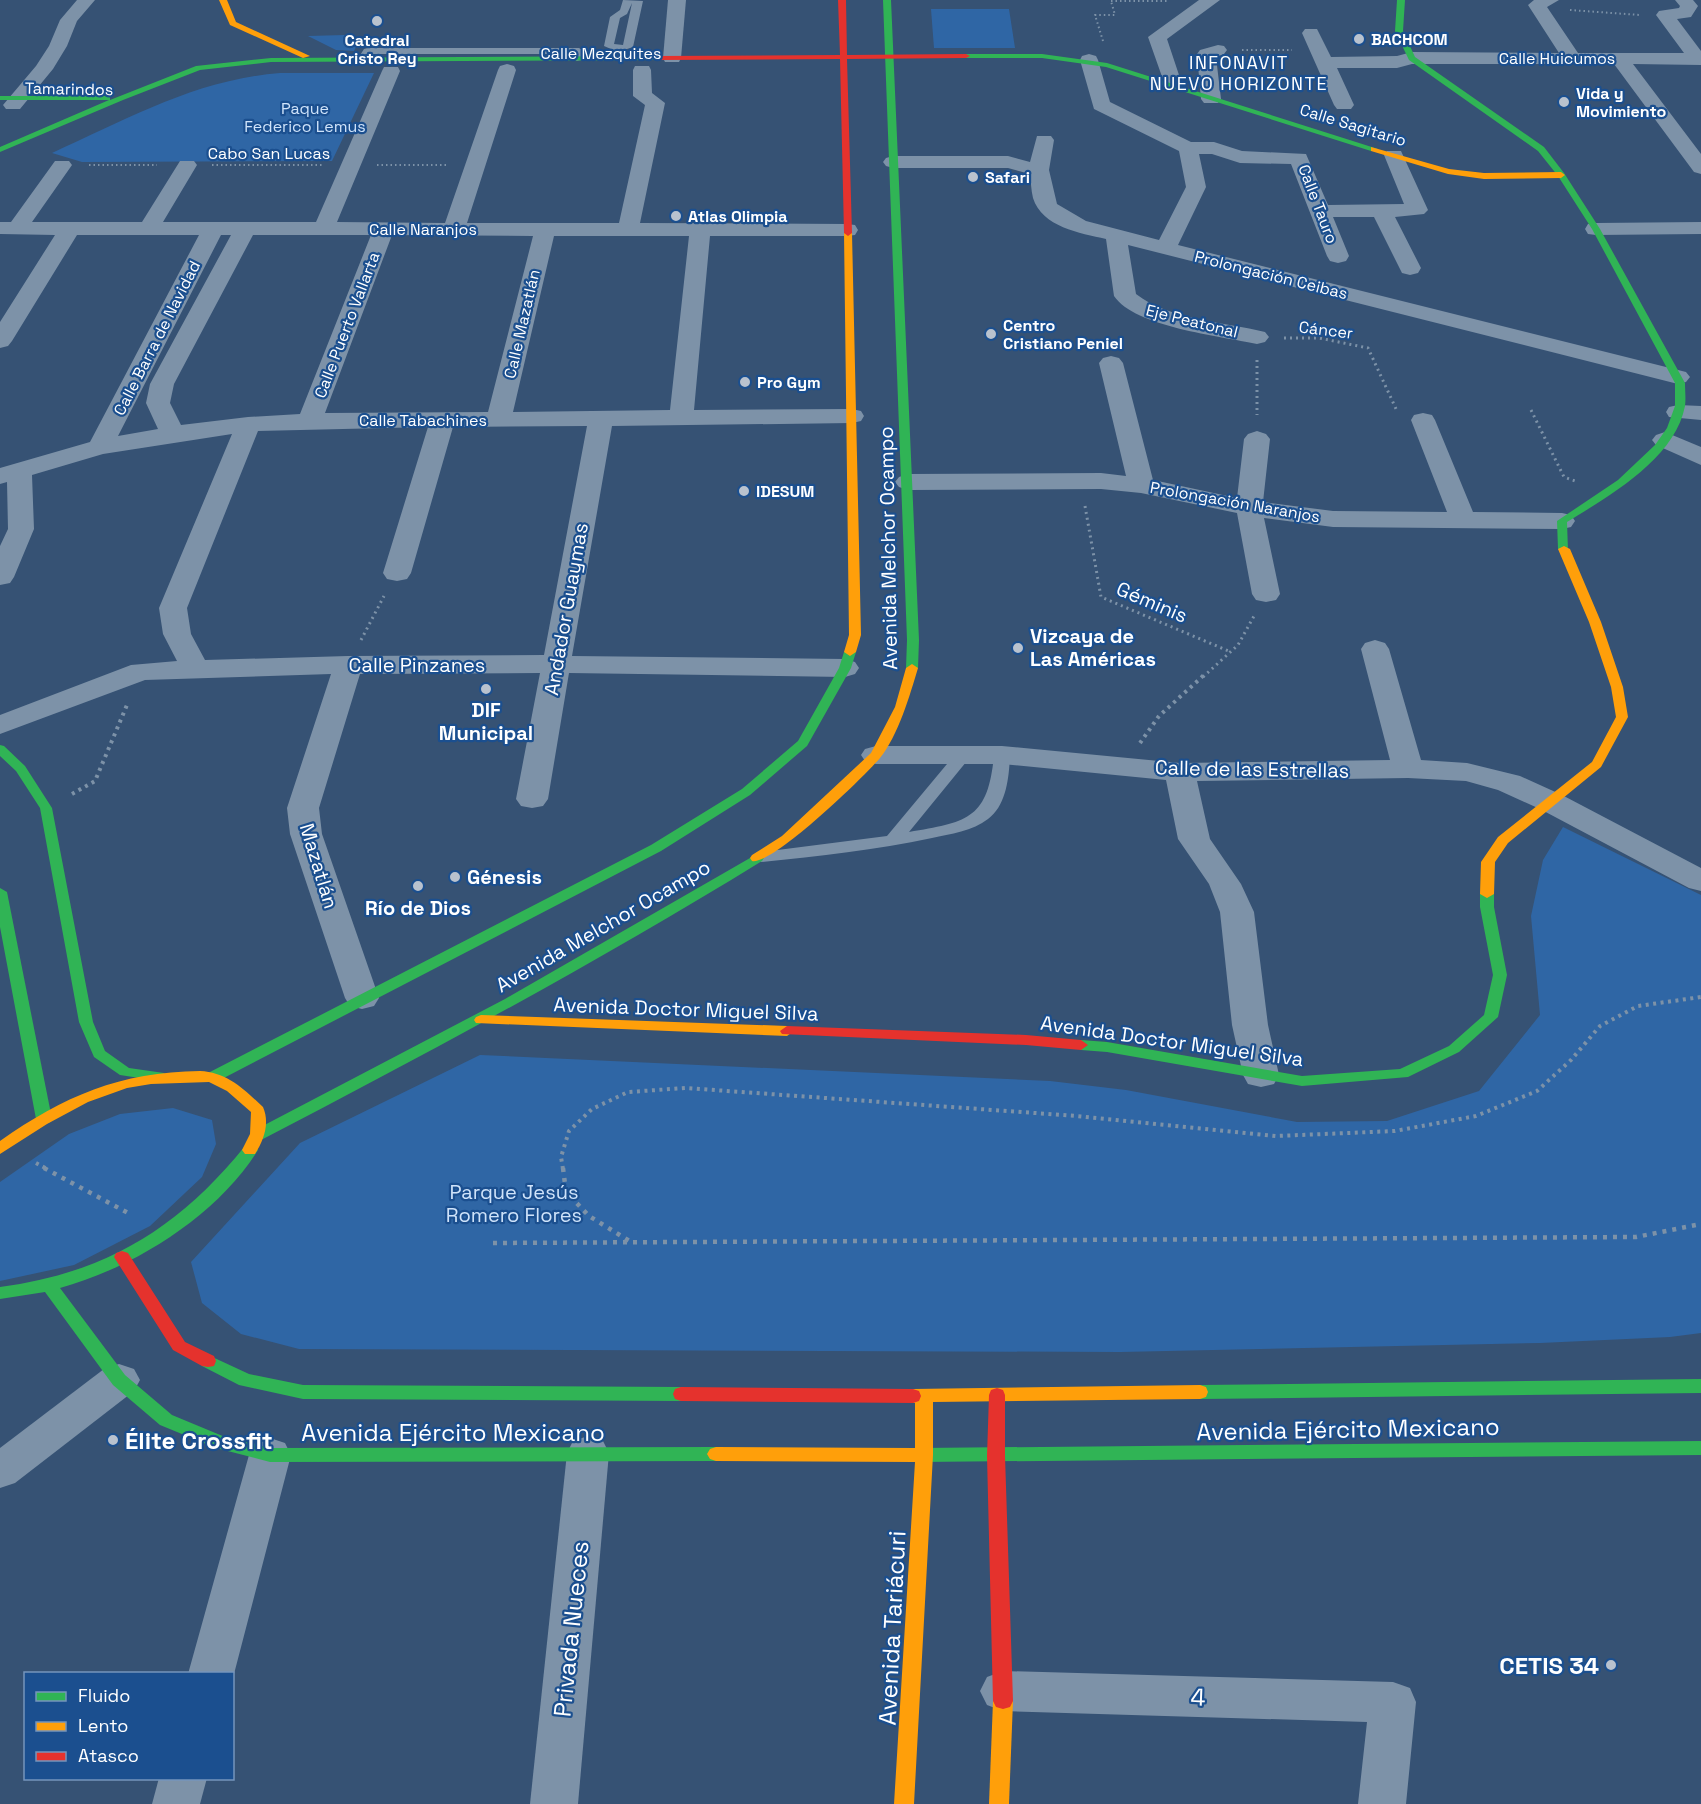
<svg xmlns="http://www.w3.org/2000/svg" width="1701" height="1804" font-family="'Space Grotesk',sans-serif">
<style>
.green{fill:#2f66a5}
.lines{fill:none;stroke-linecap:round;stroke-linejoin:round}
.path-far3{stroke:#7d92a8;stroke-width:2;stroke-dasharray:1.5 3;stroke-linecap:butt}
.path-far2{stroke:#7d92a8;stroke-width:3;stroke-dasharray:2 4;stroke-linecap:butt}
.path-far1{stroke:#7d92a8;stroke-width:4;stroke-dasharray:3 4.5;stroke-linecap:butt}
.path{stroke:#7d92a8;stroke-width:4.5;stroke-dasharray:4 6;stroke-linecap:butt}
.lane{fill:#7d92a8;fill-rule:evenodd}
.street{fill:#7d92a8;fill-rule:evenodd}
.fast{fill:#30b455;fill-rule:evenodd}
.slow{fill:#ff9f0a;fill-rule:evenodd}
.jam{fill:#e5322d;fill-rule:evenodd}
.poi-dot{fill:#b9c2ce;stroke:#1b4f8f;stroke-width:2}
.labels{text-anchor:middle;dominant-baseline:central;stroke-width:4.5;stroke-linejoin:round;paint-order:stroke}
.far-poi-label{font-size:16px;font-weight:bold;fill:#fff;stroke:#1b4f8f;text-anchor:start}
.far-street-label{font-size:16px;fill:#fff;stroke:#1b4f8f}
.far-park-label{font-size:16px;fill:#cfe3fa;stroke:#1b4f8f}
.far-neighbourhood-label{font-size:18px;letter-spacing:1.5px;fill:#fff;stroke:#1b4f8f}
.street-label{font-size:20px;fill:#fff;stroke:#1b4f8f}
.poi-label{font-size:20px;font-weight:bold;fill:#fff;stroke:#1b4f8f;text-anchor:start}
.park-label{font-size:20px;fill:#cfe3fa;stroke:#1b4f8f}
.near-street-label{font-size:24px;fill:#fff;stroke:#1b4f8f}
.near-poi-label{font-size:24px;font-weight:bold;fill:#fff;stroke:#1b4f8f;text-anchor:start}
</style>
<rect width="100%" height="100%" fill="#365274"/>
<g class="green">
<polygon points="931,9 1009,9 1015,48 934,48"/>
<polygon points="345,35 349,40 372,47 357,45 354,51 336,50 308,36"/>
<path d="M280 73H374L332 161 82 162 52 153C128 119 195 80 280 73Z"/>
<polygon points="1563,827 1701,895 1701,1333 1670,1337 1540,1343 1120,1352 299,1349 241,1334 202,1303 191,1262 300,1143 480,1055 1050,1081 1126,1090 1297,1122 1387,1121 1479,1091 1540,1015 1531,916 1543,860"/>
<polygon points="173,1108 212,1120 216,1144 202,1177 150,1226 74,1265 0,1281 0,1182 69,1134 120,1114"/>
</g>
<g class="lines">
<g class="path-far3">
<polyline points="1111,1 1167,1"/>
<polyline points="1570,10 1640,15"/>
<polyline points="1103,41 1095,15 1115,15 1111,1"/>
<polyline points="1242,50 1292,50"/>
<polyline points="89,165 157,165"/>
<polyline points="212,165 322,165"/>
<polyline points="377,165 448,165"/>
</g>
<g class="path-far2">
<polyline points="1284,338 1319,338 1368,348 1397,411"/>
<polyline points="1257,360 1257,415"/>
<polyline points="1531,410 1564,477 1575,481"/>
<polyline points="1085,506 1101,597 1231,652"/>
<polyline points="361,640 384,596"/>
<polyline points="1203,677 1238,645 1254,616"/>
</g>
<g class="path-far1">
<polyline points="1140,743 1159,716 1204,675"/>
<polyline points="72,794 95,781 127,705"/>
<polyline points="36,1163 47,1169"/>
<polyline points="563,1169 561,1157 569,1131 592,1109 628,1092 686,1088 1077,1116 1276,1136 1395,1131 1476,1116 1537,1091 1571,1060 1600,1026 1638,1006 1701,997"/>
</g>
<g class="path">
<polyline points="44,1168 130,1214"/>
<polyline points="563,1168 566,1192 589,1216 631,1242"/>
<polyline points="493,1243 1636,1237 1701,1224"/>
</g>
<g class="lane">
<path d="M623 0 643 1 633 47 618 52 604 46 610 17 620 10ZM632 3 623 45 614 44 620 18 627 14Z"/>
<polygon points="368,48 579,48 584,51 581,60 577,61 572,58 573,54 371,54 366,62 358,62 357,60 364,49"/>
<path d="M1002 750 1010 755C1009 776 1007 805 988 819 973 831 950 834 932 838 876 850 819 856 762 862L756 861 753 857 756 853 762 852 887 836 957 752 963 751 971 756 909 832C968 822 988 819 994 755Z"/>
</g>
<g class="street">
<polygon points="77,0 95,0 77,21 67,46 53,69 20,109 6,109 3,105 36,66 49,46 60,20"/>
<polygon points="668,0 686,0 681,58 679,62 665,62 663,58"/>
<polygon points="1199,0 1220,0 1167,39 1182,84 1180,88 1166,88 1148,37"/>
<polygon points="1534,0 1559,0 1547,7 1578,53 1684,53 1656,15 1659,11 1679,8 1680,6 1675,0 1693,0 1698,6 1691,17 1677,19 1701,51 1701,65 1633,64 1701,154 1701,174 1694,172 1614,64 1412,64 1397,68 1337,68 1354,105 1351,109 1337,109 1334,105 1302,33 1305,29 1317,29 1331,57 1397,56 1412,52 1559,53 1528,5"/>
<polygon points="1218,45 1224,46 1227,50 1224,54 1216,57 1221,99 1218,103 1204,103 1201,99 1197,54 1200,50"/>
<path d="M1089 54 1096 56 1098 60 1110 102 1191 142H1214L1242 151 1306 154 1328 205 1404 204 1384 155 1387 151H1401L1428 210 1424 214 1395 217 1421 268 1418 273 1410 275 1402 273 1374 217H1333L1349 256 1346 261 1338 263 1330 261 1327 256 1291 164 1240 163 1212 154H1199L1206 187 1178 245 1686 372 1690 377 1686 382 1678 384 1128 245 1136 294C1169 320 1225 322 1265 332L1269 337 1265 342 1257 344C1220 336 1135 327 1114 296L1106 239C1080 233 1042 227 1033 198 1031 190 1031 182 1030 174L1008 168H893L886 166 883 162 886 158 893 156H1008L1030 162 1037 136H1051L1054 140 1049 170 1057 204 1086 221 1159 240 1186 187 1179 151 1094 109 1080 60 1082 56Z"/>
<path d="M507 64 514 66 516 70 467 223H619L645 105 633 96V70L635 66H649L651 70 652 93 665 103 640 223 847 224 855 225 858 230 855 235 847 236H710L694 410 852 409 861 411 864 416 861 421 852 423 612 426 572 656 845 659 855 662 859 668 855 674 845 677 569 673 548 799 543 806 532 808 521 806 516 799 540 673 360 674 319 808 322 834 379 998 374 1006 362 1009 350 1006 345 998 290 834 287 808 331 674 145 680 0 734V715L131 665 177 661 163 634 159 608 232 434 103 454 32 475 34 529 14 577 10 583 0 585V546L8 529 7 482 0 484V468L90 442 199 235H77L12 341 8 346 0 348V322L55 235 0 234V222H11L55 161H69L72 165 32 222H142L180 161H194L197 165 163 222H316L382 71 384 67H398L400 71 337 222 445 223 498 70 500 66ZM221 235H231L150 384 146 403 158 429 118 436ZM253 235H371L300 414 248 417 181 425 170 403 174 384ZM392 235 533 236 488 412 325 413ZM554 236H689L670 410 513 412ZM587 426 544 655 348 656 205 660 191 634 187 608 258 431 428 427 383 573 387 579 397 581 407 579 411 573 453 427Z"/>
<polygon points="1701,222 1701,234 1596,235 1588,234 1585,229 1588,224 1596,223"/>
<polygon points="1111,356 1119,358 1123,363 1153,480 1237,498 1244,439 1248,434 1257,431 1266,434 1270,439 1263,502 1333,511 1447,512 1411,420 1414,415 1423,413 1432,415 1435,420 1473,512 1562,513 1571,515 1575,521 1571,527 1562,529 1333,527 1264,518 1280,594 1276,600 1266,602 1256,600 1252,594 1237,513 1141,493 1101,489 908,490 899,487 895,482 899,477 908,474 1101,473 1126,476 1099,363 1103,358"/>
<polygon points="1678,405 1701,406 1701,420 1669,417 1666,412 1669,407"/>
<polygon points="1665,432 1701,447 1701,465 1656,445 1652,440 1656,435"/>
<polygon points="1375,640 1385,643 1389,649 1421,760 1467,763 1520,776 1562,795 1701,868 1701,891 1689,888 1540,809 1498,790 1466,781 1408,778 1197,781 1210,839 1241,884 1254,912 1268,1025 1279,1075 1274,1084 1261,1087 1248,1084 1243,1075 1232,1025 1220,912 1209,884 1178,839 1166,780 1002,764 876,764 865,761 861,755 865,749 876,746 1002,746 1180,763 1390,760 1361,649 1365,643"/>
<polygon points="119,1364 134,1369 140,1380 134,1391 15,1483 0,1488 0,1448 104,1369"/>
<polygon points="588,1436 603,1441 609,1453 578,1804 530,1804 567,1453 573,1441"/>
<polygon points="270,1438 285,1443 291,1455 234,1674 232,1677 232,1674 188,1674 249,1455 255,1443"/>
<polygon points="1003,1671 1393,1682 1410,1688 1416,1702 1406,1804 1358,1804 1367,1722 1003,1711 987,1705 980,1691 987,1677"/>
<polygon points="159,1778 207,1778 200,1804 152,1804"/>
</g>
<g class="fast">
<polygon points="883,0 891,0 919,640 918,668 912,672 906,668 907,640"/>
<path d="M1397 0H1405L1403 31 1415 57 1544 147 1564 173 1600 229 1685 383C1685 390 1686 399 1685 406 1675 459 1609 496 1567 522L1568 551 1564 552 1558 549 1557 521 1618 480 1655 445 1667 428 1675 406V383L1592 229 1558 176 1538 151 1409 60 1395 31Z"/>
<polygon points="966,54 1042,54 1107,63 1378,149 1371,151 1106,67 1042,58 963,58 963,54"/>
<polygon points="657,56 661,58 660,60 271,62 200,70 123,100 0,152 0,147 109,100 0,100 0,96 110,96 110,100 196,66 271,58"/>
<polygon points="850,648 856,652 851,668 807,746 750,795 661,851 218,1081 208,1081 206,1077 208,1073 651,845 742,789 798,741 839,668 844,652"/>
<polygon points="0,745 4,746 25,766 52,808 93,1022 105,1051 129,1068 164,1073 166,1076 164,1079 159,1081 120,1075 94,1057 79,1022 40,808 16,771 0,756"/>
<path d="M757 854 764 858 762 861C600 961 432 1051 263 1139H253L250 1135 253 1131 505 999Z"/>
<polygon points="0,888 7,892 52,1119 49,1123 39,1123 36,1119 0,927"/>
<polygon points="1487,890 1494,894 1494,907 1507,975 1498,1017 1459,1052 1408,1077 1302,1086 1107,1052 1081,1050 1074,1045 1081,1040 1107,1042 1302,1076 1400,1069 1449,1046 1484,1015 1493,975 1480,907 1480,894"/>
<path d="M250 1145 255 1146 258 1150C217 1216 133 1268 60 1288L125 1375 172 1415 225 1437 270 1448 716 1447 722 1449 725 1454 722 1459 716 1461 270 1462 216 1448 160 1425 113 1385 45 1292 0 1299V1287C105 1273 178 1229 245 1146Z"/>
<polygon points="208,1355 249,1374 303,1385 681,1387 687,1389 689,1394 687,1399 681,1401 303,1399 239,1385 202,1366 200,1361 202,1356"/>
<polygon points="1701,1379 1701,1393 1200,1399 1194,1397 1192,1392 1194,1387 1200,1385"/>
<polygon points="1701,1441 1701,1455 920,1462 914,1460 911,1455 914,1450 920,1448"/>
</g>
<g class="slow">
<polygon points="219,0 227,0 236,22 310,56 303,58 230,25"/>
<polygon points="1371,147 1449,169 1484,173 1561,172 1565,175 1561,178 1484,179 1448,174 1371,151"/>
<polygon points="848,230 852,233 861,635 856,652 850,656 844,652 849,635 844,233"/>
<polygon points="1564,546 1570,549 1601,622 1623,687 1628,717 1601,767 1508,843 1495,862 1494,894 1487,898 1480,894 1481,862 1498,837 1592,762 1616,717 1611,687 1589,622 1558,549"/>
<path d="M912 664 918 668C910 695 898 736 880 758 865 776 772 866 752 861L750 858 752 855 782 836 871 753 895 707 906 668Z"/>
<polygon points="481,1015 787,1026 794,1031 787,1036 476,1023 474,1020 476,1017"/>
<path d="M200 1071C227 1072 245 1090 263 1107 270 1123 264 1140 255 1154H245L242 1150 250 1134 251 1112 227 1091 209 1082 151 1084 127 1088 88 1102 47 1124 0 1154V1141C64 1096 120 1072 200 1071Z"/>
<polygon points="1200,1385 1206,1387 1208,1392 1206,1397 1200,1399 933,1402 933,1455 914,1804 894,1804 915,1462 716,1461 710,1459 707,1454 710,1449 716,1447 915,1448 915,1403 907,1401 905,1396 907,1391 913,1389"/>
<polygon points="1003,1693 1010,1695 1013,1701 1009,1804 989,1804 993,1701 996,1695"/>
</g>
<g class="jam">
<polygon points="838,0 846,0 847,55 966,54 970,56 966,58 847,59 852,233 848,236 844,233 840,59 657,60 653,58 657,56 840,55"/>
<polygon points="787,1026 1026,1035 1081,1040 1088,1045 1081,1050 1026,1045 782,1034 780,1031"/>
<polygon points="122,1251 128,1253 185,1342 214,1356 216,1361 214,1366 208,1367 202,1366 173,1350 114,1257 116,1253"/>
<polygon points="681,1387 913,1389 919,1391 921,1396 919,1401 913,1403 681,1401 675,1399 673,1394 675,1389"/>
<polygon points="997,1388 1003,1390 1005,1395 1005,1456 1013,1701 1010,1707 1003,1709 996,1707 993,1701 987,1456 989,1395 991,1390"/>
</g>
</g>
<g class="poi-dot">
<circle cx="377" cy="21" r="6"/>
<circle cx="1359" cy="39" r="6"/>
<circle cx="1564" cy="102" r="6"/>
<circle cx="973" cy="177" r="6"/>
<circle cx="676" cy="216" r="6"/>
<circle cx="991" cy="334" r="6"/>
<circle cx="745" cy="382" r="6"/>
<circle cx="744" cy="491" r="6"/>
<circle cx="1018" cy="648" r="6"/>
<circle cx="486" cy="689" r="6"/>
<circle cx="455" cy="877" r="6"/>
<circle cx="418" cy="886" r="6"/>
<circle cx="113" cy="1440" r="6"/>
<circle cx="1611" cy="1665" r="6"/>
</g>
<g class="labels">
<g class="far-poi-label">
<text x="1371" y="39">BACHCOM</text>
<text x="377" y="40" text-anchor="middle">Catedral<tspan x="377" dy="18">Cristo Rey</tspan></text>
<text x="1576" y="93">Vida y<tspan x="1576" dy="18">Movimiento</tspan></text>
<text x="985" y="177">Safari</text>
<text x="688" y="216">Atlas Olimpia</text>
<text x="1003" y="325">Centro<tspan x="1003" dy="18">Cristiano Peniel</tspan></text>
<text x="757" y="382">Pro Gym</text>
<text x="756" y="491">IDESUM</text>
</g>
<g class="far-street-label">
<text x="601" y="53">Calle Mezquites</text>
<text x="1557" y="58">Calle Huicumos</text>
<text transform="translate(69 89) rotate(1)">Tamarindos</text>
<text transform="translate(1353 125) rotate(17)">Calle Sagitario</text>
<text x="269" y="153">Cabo San Lucas</text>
<text transform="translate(1318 204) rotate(69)">Calle Tauro</text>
<text x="423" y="229">Calle Naranjos</text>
<text transform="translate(1271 275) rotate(14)">Prolongación Ceibas</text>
<text transform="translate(1192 321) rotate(14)">Eje Peatonal</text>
<text transform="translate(522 324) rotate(-77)">Calle Mazatlán</text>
<text transform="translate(347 325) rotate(-69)">Calle Puerto Vallarta</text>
<text transform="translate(1326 330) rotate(7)">Cáncer</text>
<text transform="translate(157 338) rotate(-63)">Calle Barra de Navidad</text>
<text x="423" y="420">Calle Tabachines</text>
<text transform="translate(1235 502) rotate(10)">Prolongación Naranjos</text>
</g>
<g class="far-park-label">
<text x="305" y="108">Paque<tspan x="305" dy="18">Federico Lemus</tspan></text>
</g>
<g class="far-neighbourhood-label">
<text x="1239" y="62">INFONAVIT<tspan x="1239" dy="21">NUEVO HORIZONTE</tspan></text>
</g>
<g class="street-label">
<text transform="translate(888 548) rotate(-91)">Avenida Melchor Ocampo</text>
<text transform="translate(1152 602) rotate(23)">Géminis</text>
<text transform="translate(566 609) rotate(-80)">Andador Guaymas</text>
<text x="417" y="665">Calle Pinzanes</text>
<text transform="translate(1252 769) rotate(1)">Calle de las Estrellas</text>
<text transform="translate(319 866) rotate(73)">Mazatlán</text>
<text transform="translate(603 926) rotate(-30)">Avenida Melchor Ocampo</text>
<text transform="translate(686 1009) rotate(2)">Avenida Doctor Miguel Silva</text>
<text transform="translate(1172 1041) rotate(8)">Avenida Doctor Miguel Silva</text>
</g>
<g class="poi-label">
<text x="1030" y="636">Vizcaya de<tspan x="1030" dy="23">Las Américas</tspan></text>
<text x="486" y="710" text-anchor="middle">DIF<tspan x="486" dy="23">Municipal</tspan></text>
<text x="467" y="877">Génesis</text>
<text x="418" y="908" text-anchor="middle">Río de Dios</text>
</g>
<g class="park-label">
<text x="514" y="1192">Parque Jesús<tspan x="514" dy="23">Romero Flores</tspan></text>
</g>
<g class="near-street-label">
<text transform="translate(1348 1429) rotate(-1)">Avenida Ejército Mexicano</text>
<text x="453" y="1432">Avenida Ejército Mexicano</text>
<text transform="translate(892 1628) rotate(-87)">Avenida Tariácuri</text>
<text transform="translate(571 1629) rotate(-84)">Privada Nueces</text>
<text transform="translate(1198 1697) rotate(2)">4</text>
</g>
<g class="near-poi-label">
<text x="125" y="1440">Élite Crossfit</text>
<text x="1599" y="1665" text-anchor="end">CETIS 34</text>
</g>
</g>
<rect x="24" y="1672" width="210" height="108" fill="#1b4f8f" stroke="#7695bc" stroke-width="1.5"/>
<rect x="36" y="1692" width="30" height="9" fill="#30b455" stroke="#7695bc" stroke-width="1.5"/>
<text x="78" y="1702" font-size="18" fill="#ffffff">Fluido</text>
<rect x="36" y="1722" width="30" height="9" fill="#ff9f0a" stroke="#7695bc" stroke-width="1.5"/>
<text x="78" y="1732" font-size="18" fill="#ffffff">Lento</text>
<rect x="36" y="1752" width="30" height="9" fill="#e5322d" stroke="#7695bc" stroke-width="1.5"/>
<text x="78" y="1762" font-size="18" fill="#ffffff">Atasco</text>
</svg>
